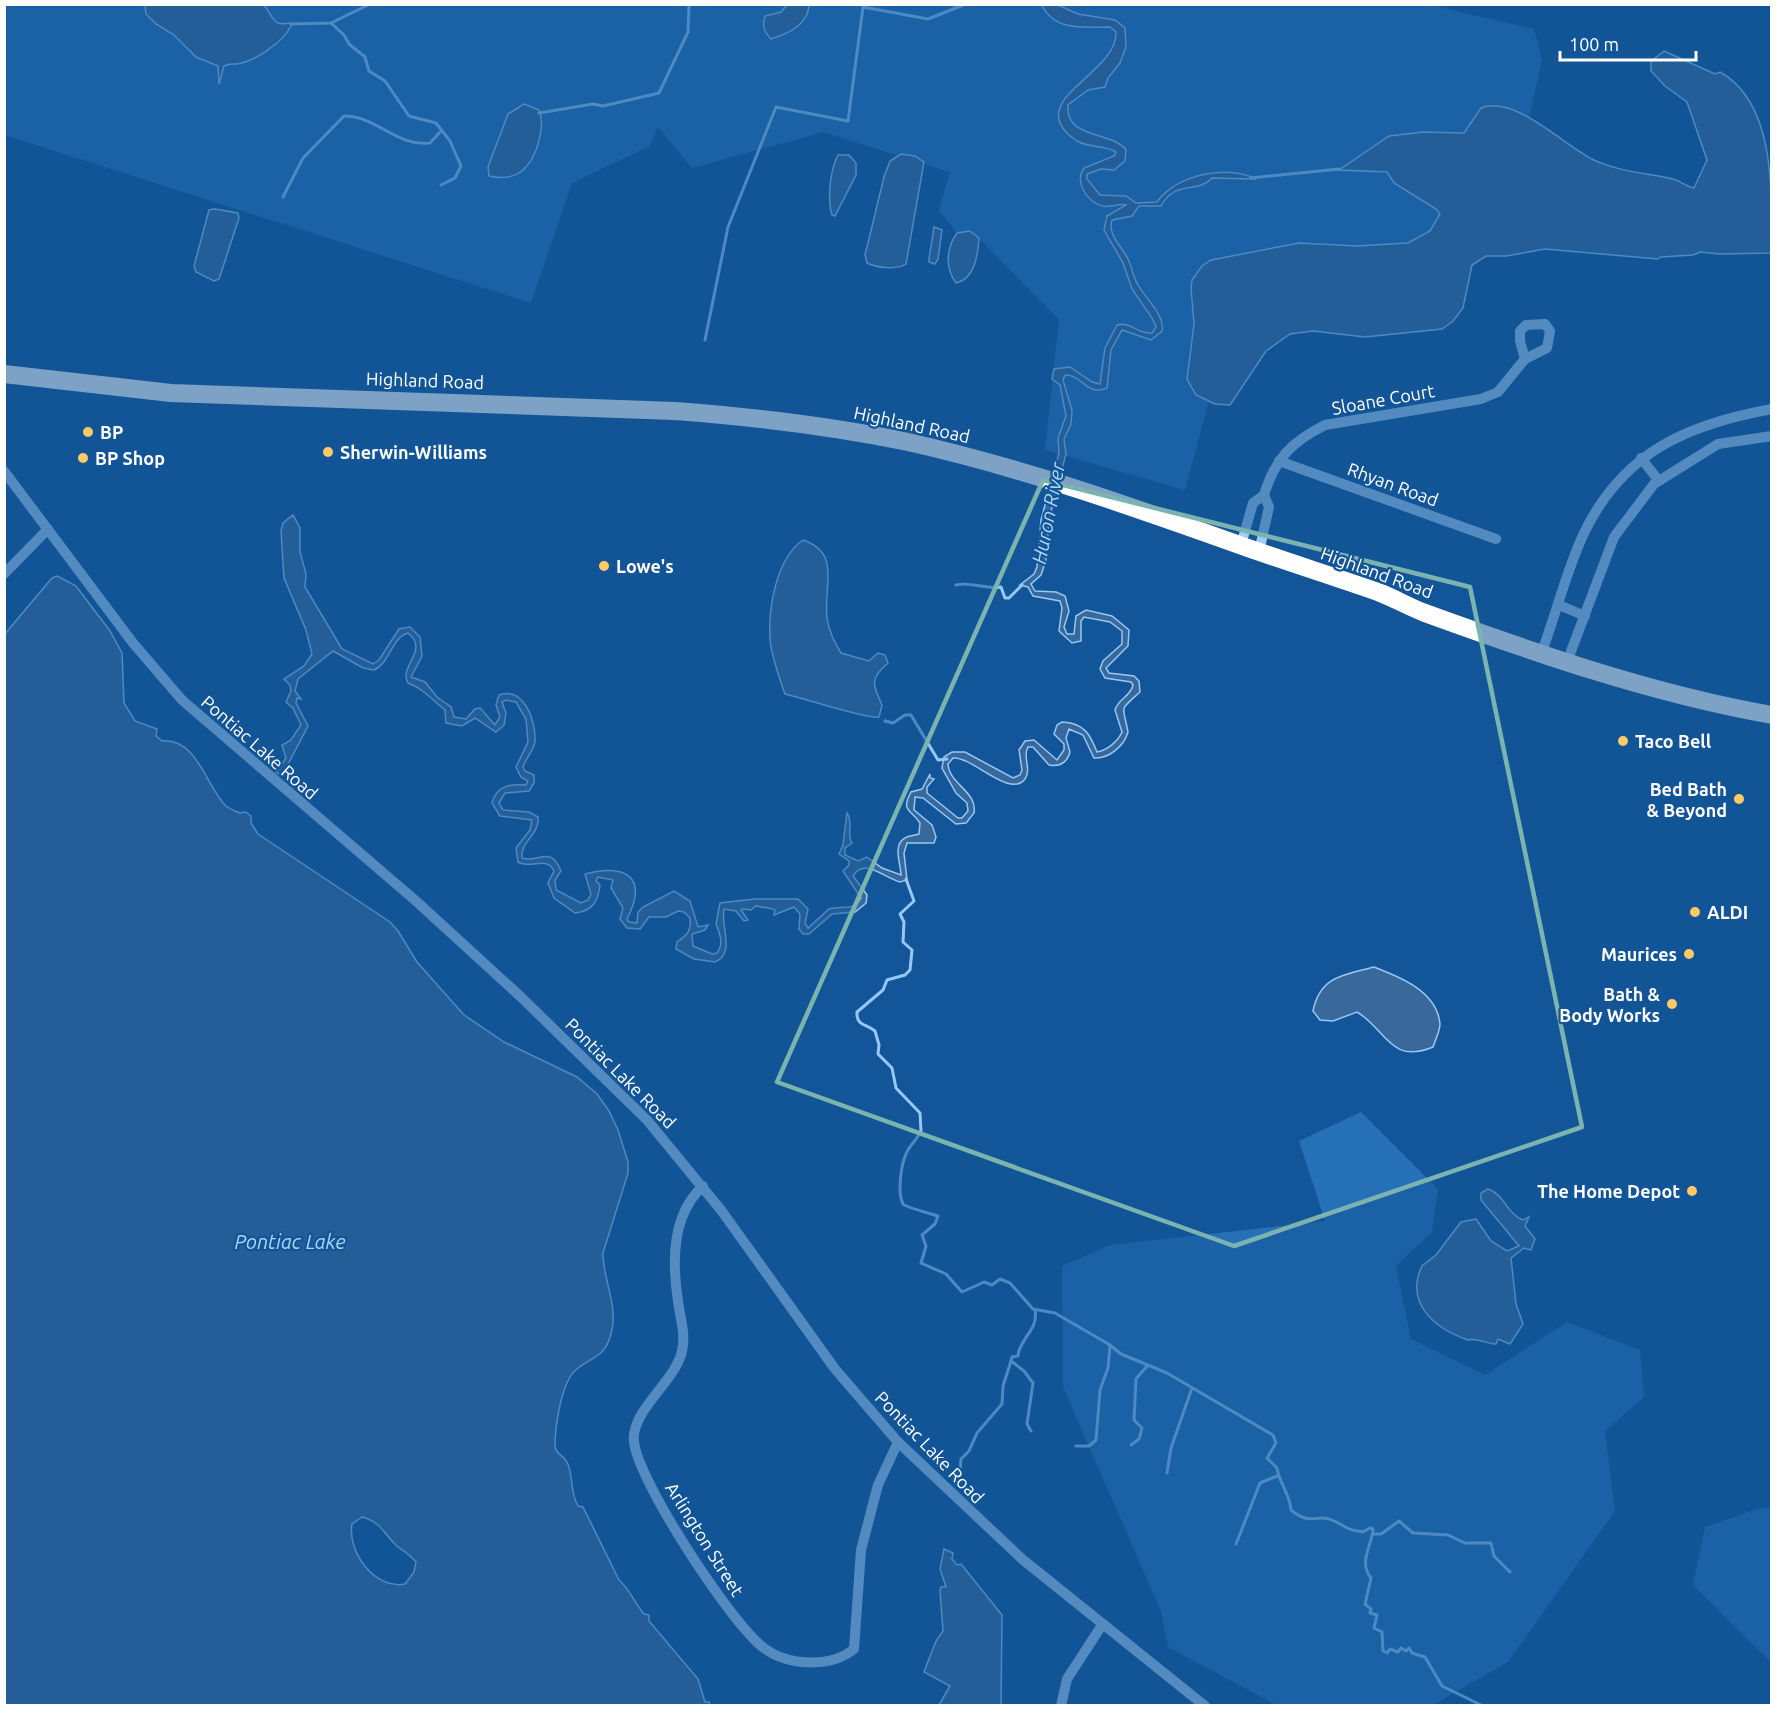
<svg xmlns="http://www.w3.org/2000/svg" width="1776" height="1710" font-family="Ubuntu,sans-serif">
<style>
.green{fill:#2570b6}
.water{fill:#39699a;stroke:#95c8f7;stroke-width:1.5;fill-rule:evenodd}
.lines{fill:none;stroke-linecap:round;stroke-linejoin:round}
.stream{stroke:#95c8f7;stroke-width:3}
.minor{stroke:#a3ccf3;stroke-width:10}
.highway{stroke:#fff;stroke-width:18}
.marked{fill:none;stroke:#7bb4af;stroke-width:4.5;stroke-linejoin:round}
.poi-dot{fill:#ffc965;stroke:#125598;stroke-width:2}
.labels{text-anchor:middle;dominant-baseline:central;stroke-width:4.5;stroke-linejoin:round;paint-order:stroke}
.street-label{font-size:18px;fill:#fff;stroke:#125598}
.poi-label{font-size:18px;font-weight:bold;fill:#fff;stroke:#125598;text-anchor:start}
.water-label{font-size:20px;font-style:italic;fill:#afd6fa;stroke:#125598}
</style>
<rect width="100%" height="100%" fill="#125598"/>
<g class="green">
<polygon points="5,4 1426,4 1534,29 1542,60 1526,131 1421,258 1233,271 1212,389 1185,490 1045,450 1059,320 979,238 970,231 957,233 939,210 950,172 823,132 692,168 658,127 650,146 572,183 531,303 5,135"/>
<polygon points="1361,1112 1438,1189 1432,1232 1396,1266 1411,1339 1485,1375 1567,1322 1640,1350 1644,1397 1605,1431 1615,1511 1508,1662 1433,1705 1276,1705 1168,1647 1161,1611 1063,1387 1062,1266 1110,1245 1325,1221 1299,1141"/>
<polygon points="1771,1508 1772,1508 1771,1662 1693,1585 1705,1527 1757,1509"/>
</g>
<g class="water">
<path d="M145 5H264C273 16 272 27 290 23L291 26C283 42 256 61 237 64 232 64 229 63 224 66L219 84 218 66 196 57 174 35 156 24 146 14Z"/>
<path d="M787 5H809C808 25 788 34 771 39 764 31 762 27 765 16L781 12Z"/>
<path d="M1042 5H1058L1078 14 1115 20 1125 28 1126 47 1120 63 1108 78 1105 87 1088 90 1068 105C1065 140 1111 130 1126 150L1125 161 1114 170 1101 169 1087 174V179L1100 195 1126 196 1136 203 1157 202C1176 175 1226 164 1256 179L1212 178C1198 194 1176 179 1161 206H1139L1132 216 1112 220C1107 234 1122 247 1128 259 1132 267 1133 277 1138 285 1146 299 1165 315 1162 331L1151 340 1122 330 1111 350 1107 388C1088 397 1081 374 1065 375L1063 380 1072 410 1071 424 1064 439 1066 454 1049 519 1046 560 1041 575 1031 584 1035 591 1056 592 1065 596 1069 611 1064 627 1067 634H1074L1076 616 1086 610 1112 616 1129 630 1128 646 1106 668 1109 673 1134 676 1139 681 1140 692C1118 712 1123 704 1128 732 1124 746 1109 759 1094 758L1083 735 1069 729 1066 738 1070 752C1067 763 1060 767 1049 765L1033 747H1028C1022 756 1032 769 1025 779 1010 799 972 756 953 758L948 764C949 784 978 792 974 813L966 823 956 824 923 798 915 797 914 810 932 825 936 837 934 843H907L904 853 907 880 900 882C884 878 864 857 853 876L867 895 866 903 855 912 832 914 809 934H803L799 929 800 914 794 907 774 915 775 910C772 908 761 907 756 906L751 910 743 909 741 910 748 920 744 921 736 911 724 909C720 925 736 954 715 962L694 959 676 949 677 942C687 935 692 931 690 918L684 912 678 911 666 917H649L640 929 627 928 620 919 623 908 611 888 613 880 598 877 596 881 600 885C598 901 593 911 575 913L554 898 548 883 554 871C546 855 531 870 518 862L516 848 530 830 532 820 500 816 492 803C497 785 510 784 526 785L528 781 521 777 516 767 528 742 526 719 516 702 506 700 502 702 506 713 504 725 496 732 475 718 462 726 446 723 445 710C432 700 424 689 408 683 398 667 430 650 408 633 392 637 390 663 374 670L363 668 333 651 298 679 295 691 301 699 297 698 296 703 308 726 285 770 280 775 276 772 286 758 282 745 291 740 301 725 293 708 286 702 291 691 290 685 284 679 304 666 312 654 306 630 284 578 281 531 283 523 293 515 300 528V552L306 574 305 587 342 649 373 664 379 660 399 629 410 627 420 637 422 656 411 677 425 682 437 697 451 707 454 717 466 719 475 709 480 708 495 725 500 717 496 705 499 695C524 686 536 721 535 741 534 751 526 757 523 767L525 771 534 775V783L529 791 505 793 499 803 503 810 529 812 538 817C540 835 520 841 522 858 538 864 550 844 561 871L555 880 556 890 581 903 588 900 591 894 585 874C625 864 649 876 627 919L629 922 637 923 638 912 643 907 674 891 690 901 698 927 708 925 705 930 692 934 693 946 712 954 717 953C724 944 720 934 716 924L720 903 755 899H798L808 909 805 923 808 928 829 909C842 905 853 912 861 898L843 871 849 865V861L839 854 843 845 847 813C854 823 846 834 852 843L845 848V855L858 861 867 857 882 868 901 875C901 864 892 845 905 838 909 835 914 836 919 834L920 823C912 810 900 812 911 792L922 789 930 774V778L934 779 927 787V793L958 818H962L968 811 967 803 956 793 942 768 944 757 952 752H965L1013 778 1020 775 1022 770 1019 750 1025 741 1034 740 1057 760 1064 750V744L1054 734 1057 725 1062 722C1084 723 1090 734 1097 752 1108 750 1118 741 1122 732L1115 710C1118 699 1131 696 1133 685L1131 682 1105 678 1100 669 1103 661 1122 644V631L1110 622 1084 617 1081 621V641L1072 643 1059 631 1062 608 1060 601 1033 596 1028 587 1020 585 1034 574 1037 567 1041 520 1059 453 1058 438 1066 416 1060 385 1052 379 1054 369 1070 367 1092 382 1100 384 1105 348 1117 325C1130 321 1139 335 1152 333L1156 327 1152 318 1132 289 1123 263 1104 230 1107 216 1126 205C1119 203 1110 208 1102 206 1087 201 1074 183 1084 168L1114 156 1116 152C1105 145 1089 148 1077 141 1018 101 1118 75 1116 32L1110 27C1086 27 1054 32 1042 5Z"/>
<path d="M1664 51 1715 74 1720 72C1776 103 1772 193 1771 253L1719 254 1700 252 1693 255 1661 257 1658 259 1545 249 1506 256H1486L1472 265 1463 308 1453 321 1442 329 1365 337 1313 331 1290 334 1266 351 1230 405 1215 404 1196 395 1187 379 1194 324 1191 288 1192 280 1202 266 1211 260 1299 243 1357 246 1408 243 1430 231 1440 214 1436 209 1394 183 1387 172 1339 170 1389 136 1423 132 1464 133 1481 108C1515 94 1565 147 1596 161 1621 172 1646 173 1673 179 1681 181 1686 187 1694 188L1707 160 1687 102 1665 86 1651 71V61Z"/>
<path d="M524 104 539 110C546 125 537 156 525 168 516 178 501 179 489 176L488 167 508 114Z"/>
<path d="M901 154 915 156 924 162 906 264C897 270 877 268 867 263L865 255 884 177 890 161Z"/>
<path d="M838 155H849L856 163V175L835 216 832 215C827 199 830 170 838 155Z"/>
<polygon points="215,209 238,213 239,218 219,279 214,281 196,272 194,266 209,210"/>
<polygon points="934,227 942,230 938,259 935,264 929,262 929,259"/>
<path d="M970 231 979 238C978 254 975 279 956 283 945 268 946 248 957 233Z"/>
<path d="M803 540C842 553 823 587 827 618 829 632 834 641 841 653L869 661 878 653 885 655 888 663C869 679 873 685 882 705L879 717C869 720 803 698 785 694 779 677 772 658 770 640 768 608 776 559 803 540Z"/>
<path d="M57 576 76 586 110 631 122 653 124 703 135 721 157 729 156 736 162 741C197 738 206 786 226 806 230 809 235 811 239 813L246 812 251 816V823L258 834 390 922 398 931 417 962 464 1015 504 1042 577 1077 597 1094 609 1111 618 1130 628 1162V1173L603 1253C603 1281 619 1306 611 1334 604 1359 592 1356 577 1369 561 1381 555 1427 555 1447 557 1455 563 1455 567 1462 574 1476 569 1490 578 1506L583 1507 619 1580C629 1588 635 1604 644 1614L649 1615V1621L698 1679 705 1702H709L710 1705H5L4 635 52 578ZM362 1517C382 1522 385 1536 398 1547 405 1552 410 1555 416 1562L414 1572 405 1584C375 1590 347 1552 352 1524Z"/>
<path d="M1374 967C1400 977 1437 991 1440 1024 1440 1031 1435 1041 1433 1047 1390 1065 1386 1029 1357 1012L1333 1021 1320 1020 1313 1011C1320 976 1344 975 1374 967Z"/>
<path d="M1488 1189C1504 1194 1507 1214 1523 1220L1529 1217 1525 1226 1535 1239 1531 1250 1524 1248 1511 1258 1516 1304 1523 1324 1510 1344 1498 1339 1496 1344C1487 1344 1476 1337 1468 1340 1436 1329 1404 1304 1422 1266L1436 1255 1461 1222 1476 1219 1491 1241 1507 1251 1519 1246 1481 1200V1193Z"/>
<polygon points="944,1549 953,1553 952,1559 957,1565 961,1564 1002,1615 1001,1705 939,1705 950,1686 924,1672 936,1641 943,1631 940,1591 941,1587 946,1587 940,1569"/>
</g>
<g class="lines">
<g class="stream">
<polyline points="331,23 344,35 349,44 365,57 369,71 385,81 409,116 436,123 450,141 461,166 455,178 441,185"/>
<polyline points="291,24 331,23 370,4"/>
<polyline points="539,113 593,104 603,106 659,93 688,32 689,4"/>
<polyline points="1251,178 1339,169"/>
<path d="M283 197 303 158 344 116C377 116 396 147 430 143L440 132"/>
<polyline points="705,340 728,227 776,107 848,121 863,7 928,19 966,4"/>
<path d="M956 585C971 581 986 590 1001 587L1005 598H1009L1022 585"/>
<polyline points="885,721 893,723 905,715 911,715 938,760 947,759"/>
<path d="M906 879 914 901 900 914 904 922 903 942 912 950 910 970 905 975 887 980 883 990 857 1012C856 1026 867 1024 875 1031L879 1045 878 1054 892 1068 896 1088 920 1113 921 1131C918 1138 912 1143 908 1150 901 1161 897 1193 903 1204 905 1207 932 1214 938 1216L935 1224 922 1235 926 1246 921 1263 946 1274 962 1292 984 1282 992 1285 1000 1279 1010 1283 1033 1309 1055 1313 1110 1345 1121 1354 1167 1373 1273 1435 1276 1443 1267 1458 1277 1468C1279 1483 1290 1494 1291 1510 1312 1527 1317 1513 1332 1520 1348 1527 1343 1529 1363 1532L1370 1528 1373 1529C1372 1546 1358 1562 1371 1578L1365 1604 1371 1609 1370 1613 1377 1615 1374 1628 1382 1632 1383 1651 1387 1653 1390 1649 1398 1652 1401 1648 1406 1651 1409 1648 1412 1653 1425 1657 1442 1686 1483 1706"/>
<polyline points="1011,1361 1024,1371 1033,1383 1027,1424 1031,1431"/>
<path d="M1011 1361 1012 1357 1018 1356C1019 1339 1039 1330 1035 1310"/>
<polyline points="1131,1445 1139,1439 1142,1428 1134,1420 1136,1379 1148,1365"/>
<polyline points="1076,1446 1089,1446 1096,1440 1100,1390 1108,1368 1110,1346"/>
<polyline points="1167,1473 1171,1448 1192,1388"/>
<polyline points="959,1482 961,1459 969,1451 977,1433 1002,1404 1003,1386 1011,1361"/>
<polyline points="1373,1534 1381,1534 1399,1521 1413,1533 1448,1535 1465,1543 1491,1543 1494,1556 1510,1572"/>
<polyline points="1236,1544 1260,1483 1277,1476"/>
</g>
<g class="minor">
<polyline points="1641,458 1659,481"/>
<polyline points="1279,461 1496,539"/>
<polyline points="4,471 133,643 182,700 416,901 521,997 647,1120 721,1210 835,1369 898,1442 1022,1559 1205,1706"/>
<path d="M1264 495C1275 459 1291 442 1325 425L1481 399 1498 392 1525 359 1547 348 1550 331 1545 324 1526 325 1520 331V341L1525 359"/>
<polyline points="1241,545 1253,503 1264,495 1269,507 1259,552"/>
<polyline points="4,574 48,529"/>
<polyline points="1559,605 1585,616"/>
<path d="M1541 654C1556 615 1566 571 1584 533 1623 452 1688 424 1772 409"/>
<polyline points="1567,662 1614,537 1654,484 1718,444 1772,436"/>
<path d="M703 1186C672 1214 672 1263 678 1301 680 1318 686 1334 682 1351 676 1381 630 1411 634 1442 638 1481 732 1625 764 1648 788 1666 831 1668 854 1649L861 1550 878 1485 898 1442"/>
<polyline points="1061,1706 1067,1679 1102,1625"/>
</g>
<path class="highway" d="M4 374 171 393 675 411C754 417 831 426 908 442 1024 468 1136 508 1248 548 1291 563 1335 577 1378 592 1394 598 1409 607 1425 613 1538 654 1653 694 1772 715"/>
</g>
<path d="M0 0H1776V1710H0ZM1043 480 1470 587 1582 1127 1234 1246 777 1082Z" fill="#125598" fill-opacity=".55" fill-rule="evenodd"/>
<path class="marked" d="M1043 480 1470 587 1582 1127 1234 1246 777 1082Z"/>
<g class="poi-dot">
<circle cx="88" cy="432" r="6"/>
<circle cx="328" cy="452" r="6"/>
<circle cx="83" cy="458" r="6"/>
<circle cx="604" cy="566" r="6"/>
<circle cx="1623" cy="741" r="6"/>
<circle cx="1739" cy="799" r="6"/>
<circle cx="1695" cy="912" r="6"/>
<circle cx="1689" cy="954" r="6"/>
<circle cx="1672" cy="1004" r="6"/>
<circle cx="1692" cy="1191" r="6"/>
</g>
<g class="labels">
<g class="street-label">
<text transform="translate(425 380) rotate(2)">Highland Road</text>
<text transform="translate(1383 399) rotate(-10)">Sloane Court</text>
<text transform="translate(912 424) rotate(12)">Highland Road</text>
<text transform="translate(1393 484) rotate(20)">Rhyan Road</text>
<text transform="translate(1377 572) rotate(20)">Highland Road</text>
<text transform="translate(260 747) rotate(41)">Pontiac Lake Road</text>
<text transform="translate(621 1073) rotate(45)">Pontiac Lake Road</text>
<text transform="translate(930 1447) rotate(46)">Pontiac Lake Road</text>
<text transform="translate(705 1539) rotate(58)">Arlington Street</text>
</g>
<g class="poi-label">
<text x="100" y="432">BP</text>
<text x="340" y="452">Sherwin-Williams</text>
<text x="95" y="458">BP Shop</text>
<text x="616" y="566">Lowe's</text>
<text x="1635" y="741">Taco Bell</text>
<text x="1727" y="789" text-anchor="end">Bed Bath<tspan x="1727" dy="21">&amp; Beyond</tspan></text>
<text x="1707" y="912">ALDI</text>
<text x="1677" y="954" text-anchor="end">Maurices</text>
<text x="1660" y="994" text-anchor="end">Bath &amp;<tspan x="1660" dy="21">Body Works</tspan></text>
<text x="1680" y="1191" text-anchor="end">The Home Depot</text>
</g>
<g class="water-label">
<text transform="translate(1048 513) rotate(-79)">Huron River</text>
<text x="290" y="1241">Pontiac Lake</text>
</g>
</g>
<rect width="1776" height="1710" fill="none" stroke="#ffffff" stroke-width="12"/>
<path d="M1560 51v9h136v-9" fill="none" stroke="#ffffff" stroke-width="3"/>
<text x="1569" y="51" font-size="18" fill="#ffffff" stroke="#125598" stroke-width="4.5" paint-order="stroke">100 m</text>
</svg>
